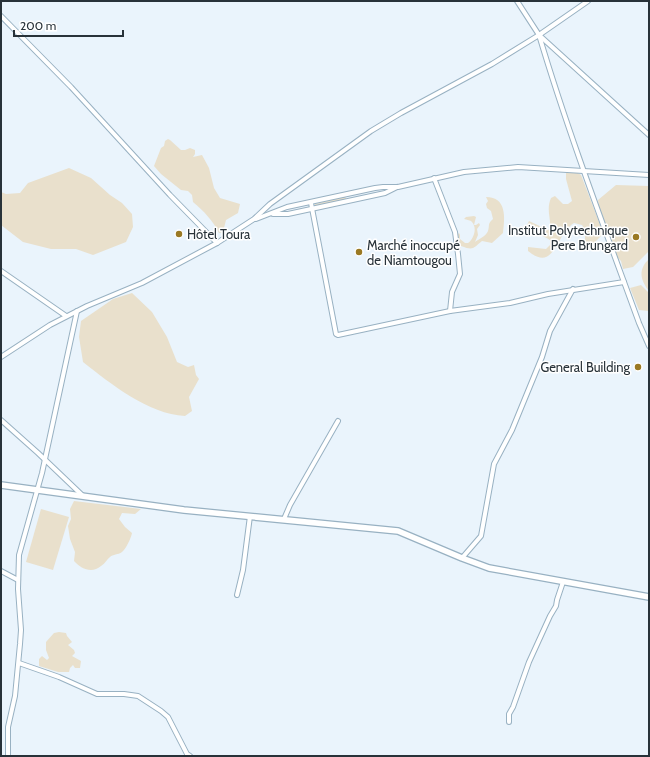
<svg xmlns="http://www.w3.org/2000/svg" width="650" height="757" font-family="Cabin,sans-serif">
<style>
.green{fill:#e9e0cc}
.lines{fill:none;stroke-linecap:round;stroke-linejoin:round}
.street-casing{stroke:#98b1c2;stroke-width:6}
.secondary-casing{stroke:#98b1c2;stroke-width:8}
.street{stroke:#fff;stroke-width:4}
.secondary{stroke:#fff;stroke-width:5.5}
.poi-dot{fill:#9a7923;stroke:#fff;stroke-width:1.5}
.labels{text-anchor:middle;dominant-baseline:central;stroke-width:3;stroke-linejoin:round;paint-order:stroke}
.poi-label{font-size:13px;fill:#283239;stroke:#fff;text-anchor:end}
</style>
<rect width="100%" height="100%" fill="#eaf4fc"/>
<g class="green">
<path d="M168 139 170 140 181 150H185L190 148 195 150V154L193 157 202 155 209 168 214 188 220 198 240 204 238 213 226 220 223 232 219 233C213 221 204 211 193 202L192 195 188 191 181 190 161 174 154 166 161 148 164 146 165 141Z"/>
<polygon points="69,168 91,178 110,195 122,203 132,214 133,227 126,242 93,255 76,249 51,249 23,242 1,225 1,192 6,194 20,193 28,183"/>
<path d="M566 173H578L581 175 601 227 603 234 588 249 585 247V230L582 225 574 223C555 235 555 273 528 251V247L546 249 550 245V240L541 235H532L525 229 529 221 548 230 550 228C551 217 546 210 551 198L555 196 563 204H568L572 201 566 179Z"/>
<polygon points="616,185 649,186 649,251 633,267 623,269 621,261 617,257 599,208 598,200"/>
<polygon points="345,197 346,198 346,200 316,206 315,205 315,204"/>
<path d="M486 197C507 197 505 218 503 233L492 243 482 241C473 248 474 251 461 246L459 244 458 234 459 233 460 235V239L465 243H468C474 239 478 227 471 221 469 220 467 220 464 219L466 217 474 216 476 217 474 225H476L479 223 480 225 477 229 478 235 475 242C479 239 486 236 488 231 490 225 487 224 493 219L491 211 487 208 486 204 488 201Z"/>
<path d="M649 259V291C640 280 638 269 649 259Z"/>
<polygon points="641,285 649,293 649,311 639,310 630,288"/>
<path d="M132 293 152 312 167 337 177 362 188 367 194 365 196 375 199 379 189 397 192 411 185 416C148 414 111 384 83 362L79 337 81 321 113 299Z"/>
<path d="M74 501 141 509 135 514 122 513 119 519 125 527 132 533C131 538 126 549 122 552 118 555 113 554 110 557 107 559 105 564 101 566 92 574 81 569 74 561L75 552 70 539 68 526 71 519 70 509Z"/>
<polygon points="41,509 69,517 53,570 26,562"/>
<polygon points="59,632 66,633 67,636 72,642 68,645 74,650 75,653 72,656 81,661 80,668 75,668 73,665 70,668 69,672 58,672 39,666 39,659 42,656 47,660 49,658 46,650 46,642 54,633"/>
</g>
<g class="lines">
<defs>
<g id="street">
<polyline points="517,1 539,35 649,135"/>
<polyline points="1,16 71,87 170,195 217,243"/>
<path d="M539 35C568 132 604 227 639 323L649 346"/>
<polyline points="434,178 455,232 458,254 460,274 452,292 450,311"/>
<polyline points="311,203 336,334 338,335 450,311 510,303 548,294 624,282"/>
<polyline points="273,214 288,214 385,193 397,187"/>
<polyline points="256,219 287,207 375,188 383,187 398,187 464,172 518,167 649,175"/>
<polyline points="1,271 66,316"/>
<polyline points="1,357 50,325 87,306 142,283 217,243 254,219 270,204 371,131 401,113 492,64 539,35 588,1"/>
<polyline points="1,420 38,453 83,496"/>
<polyline points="284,519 290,505 338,421"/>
<polyline points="462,558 481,536 494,464 512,430 542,357 550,331 573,289"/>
<polyline points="1,571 18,580"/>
<polyline points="237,595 243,570 250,516"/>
<polyline points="19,663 59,677 97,694 124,694 138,696 161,711 168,717 187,754 190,756"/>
<polyline points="509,722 509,714 513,707 529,662 550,616 556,606 557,600 563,582"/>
<polyline points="8,756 8,727 15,696 20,644 21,630 18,589 19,555 42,473 77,311"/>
</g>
<polyline id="secondary" points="1,485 184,510 398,531 462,558 489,568 649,597"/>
</defs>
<use href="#street" class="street-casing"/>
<use href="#secondary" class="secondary-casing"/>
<use href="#street" class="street"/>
<use href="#secondary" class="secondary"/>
</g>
<g class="poi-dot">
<circle cx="179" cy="234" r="4"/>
<circle cx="636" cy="237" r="4"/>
<circle cx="359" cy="252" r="4"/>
<circle cx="638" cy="367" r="4"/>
</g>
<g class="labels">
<g class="poi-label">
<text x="628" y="230">Institut Polytechnique<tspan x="628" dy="15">Pere Brungard</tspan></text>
<text x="187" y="234" text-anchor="start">Hôtel Toura</text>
<text x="367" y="245" text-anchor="start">Marché inoccupé<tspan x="367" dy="15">de Niamtougou</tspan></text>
<text x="630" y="367">General Building</text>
</g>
</g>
<rect width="650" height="757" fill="none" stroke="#283239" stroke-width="4"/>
<path d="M14 30v6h109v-6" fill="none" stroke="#283239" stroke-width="2"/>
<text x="20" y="30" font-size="12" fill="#283239" stroke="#ffffff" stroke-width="3" paint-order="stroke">200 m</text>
</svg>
